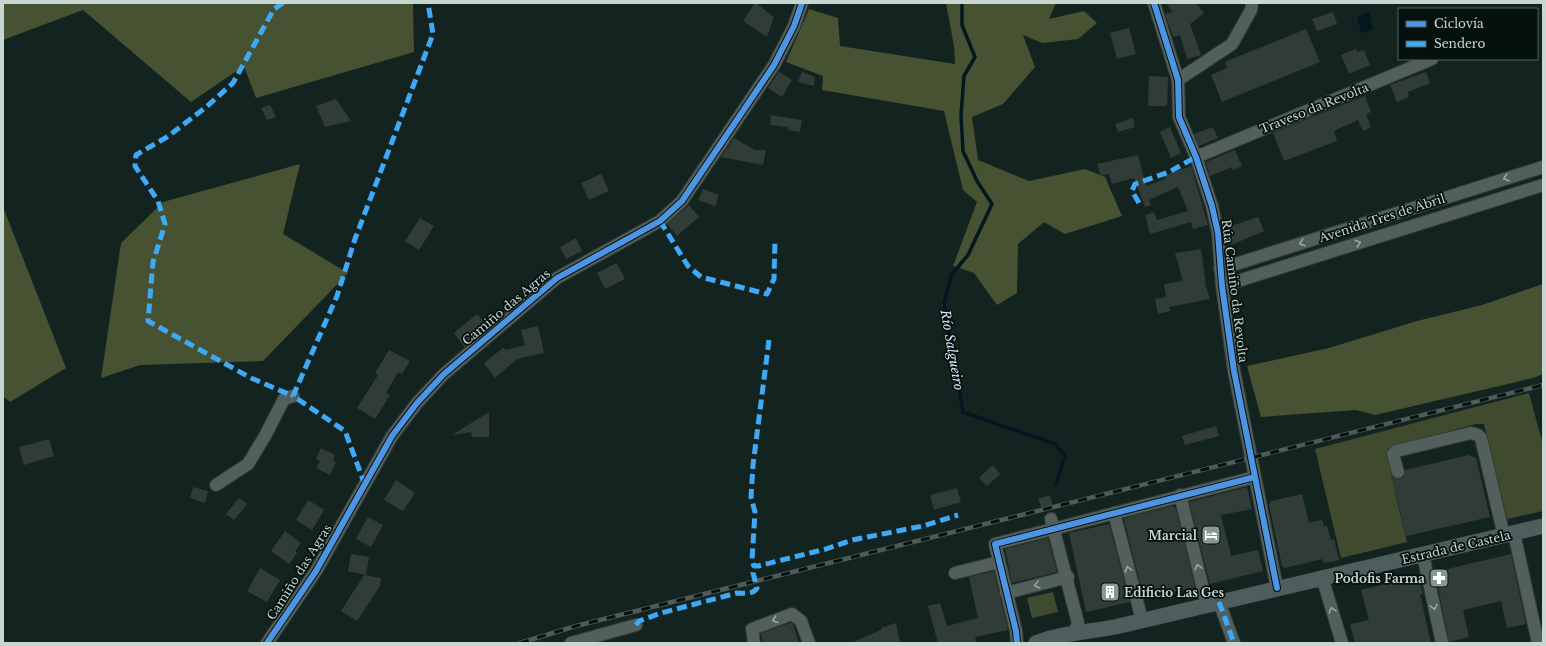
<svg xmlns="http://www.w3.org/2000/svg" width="1546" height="646" font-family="'Libre Baskerville',serif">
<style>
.green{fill:#404b2e}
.forest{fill:#465232}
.water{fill:#041720}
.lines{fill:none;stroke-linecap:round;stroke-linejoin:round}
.stream{stroke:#041720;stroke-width:3.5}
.building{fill:#313c37}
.minor-tunnel{stroke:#2e3f3b;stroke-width:12;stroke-dasharray:12 6;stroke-linecap:butt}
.minor-casing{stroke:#313d3a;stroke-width:14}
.major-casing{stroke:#313d3a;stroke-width:16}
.minor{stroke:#535f5c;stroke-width:12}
.major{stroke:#4d5e5c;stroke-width:15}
.rail-casing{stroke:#4f5b58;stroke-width:4.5}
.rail{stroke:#05110e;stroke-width:3;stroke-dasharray:9;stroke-linecap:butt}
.quiet{stroke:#3fa9f5;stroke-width:5;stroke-dasharray:10 5;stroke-linecap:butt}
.cycleway-casing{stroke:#05110e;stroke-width:8}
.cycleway{stroke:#4d94e3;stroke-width:6}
.oneway{stroke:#98a7a3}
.labels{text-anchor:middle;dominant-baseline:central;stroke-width:3.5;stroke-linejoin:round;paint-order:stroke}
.street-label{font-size:12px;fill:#c6d7d2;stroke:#05110e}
.poi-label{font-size:12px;font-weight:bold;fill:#c6d7d2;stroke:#05110e;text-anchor:end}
.water-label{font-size:13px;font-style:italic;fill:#cee9f8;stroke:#05110e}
</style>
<rect width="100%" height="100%" fill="#132420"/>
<g class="green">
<path d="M1529 393 1543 445V511L1507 519 1484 424H1476L1391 447C1385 464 1403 522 1407 542L1341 558 1315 449Z"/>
<polygon points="1053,592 1058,612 1032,618 1027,598"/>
</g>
<g class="forest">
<polygon points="3,3 413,3 414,52 256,98 244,66 191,102 83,10 3,40"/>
<polygon points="946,3 1056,3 1049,19 1084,11 1097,23 1078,39 1042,43 1023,35 1035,67 1003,104 972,117 978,160 1029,181 1085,169 1105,177 1122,216 1065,234 1044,222 1018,244 1017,293 997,305 974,273 953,266 977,202 963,190 944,111 822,90 823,76 786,62 809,9 838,18 840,46 955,64 954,46"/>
<polygon points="300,164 283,234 348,273 263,361 140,365 101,378 121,243 163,202"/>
<polygon points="3,207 66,368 10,402 3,396"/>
<polygon points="1543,284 1543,374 1533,378 1375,415 1356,410 1261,417 1247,366 1329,348 1417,321 1482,305"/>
</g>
<polygon class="water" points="1369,12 1373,30 1361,33 1357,16"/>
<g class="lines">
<polyline class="stream" points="962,3 962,25 975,57 964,76 961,115 963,151 977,181 992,204 968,255 952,274 944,303 963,412 1055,444 1065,456 1056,484"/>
</g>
<g class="building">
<polygon points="755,3 756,3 774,17 767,37 743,21"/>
<polygon points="1166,3 1196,3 1204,13 1190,24 1201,55 1187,59 1180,35 1173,37 1165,14 1173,12"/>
<polygon points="1333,12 1337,24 1317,31 1312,19"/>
<polygon points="1129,28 1136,54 1117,59 1110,33"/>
<polygon points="1306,29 1320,62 1222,102 1211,75 1227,68 1225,62"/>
<polygon points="1356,49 1357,52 1364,50 1370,65 1349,74 1341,55"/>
<polygon points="779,72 792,80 782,97 768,88"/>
<polygon points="802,72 815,77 814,86 798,82"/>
<polygon points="1426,72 1430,83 1408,92 1409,97 1397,102 1390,85"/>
<polygon points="1149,76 1168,77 1167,106 1148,106"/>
<polygon points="1365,96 1371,112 1366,114 1371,127 1363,131 1358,120 1334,131 1337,141 1284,161 1273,133"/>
<polygon points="336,99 351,121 325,127 316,106"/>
<polygon points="270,105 276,117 267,120 261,108"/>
<polygon points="771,115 802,120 800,132 788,130 788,127 770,125"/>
<polygon points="1133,118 1135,127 1118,132 1115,124"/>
<polygon points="1170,127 1181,153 1171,158 1160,132"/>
<polygon points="1213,127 1218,138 1199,146 1194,134"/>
<polygon points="734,138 755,150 766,150 763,165 721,157"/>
<polygon points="1235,150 1242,166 1233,170 1232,167 1210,176 1206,162"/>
<polygon points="1138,155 1146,186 1165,179 1164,176 1191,166 1208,225 1193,229 1191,222 1150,234 1145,215 1154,212 1157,220 1188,211 1178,187 1149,200 1151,205 1145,207 1134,178 1112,184 1109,174 1101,176 1097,164"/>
<polygon points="601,174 609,191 589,200 581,183"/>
<polygon points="703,189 719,195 715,206 698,200"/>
<polygon points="689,205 699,217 677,236 667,224"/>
<polygon points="1258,217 1264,231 1231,245 1225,228"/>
<polygon points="420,218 434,226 419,250 405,241"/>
<polygon points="576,238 582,251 566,259 560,247"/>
<polygon points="1201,249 1206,287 1210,299 1169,307 1170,311 1158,314 1155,299 1166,297 1164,284 1183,281 1175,253"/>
<polygon points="617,263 625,279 605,289 597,273"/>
<polygon points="477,314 488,327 464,347 454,333"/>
<polygon points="538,326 544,353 517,359 495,378 484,363 503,348 506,350 525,345 521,330"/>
<polygon points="389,350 410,361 402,374 398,372 386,393 390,395 375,419 357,408 378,375 375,373"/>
<polygon points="489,412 489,437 472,437 471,432 452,435"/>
<polygon points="1216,426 1219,436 1185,445 1182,436"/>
<polygon points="49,439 54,456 24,465 19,447"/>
<polygon points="321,448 335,455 333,460 336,462 330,475 316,468 320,461 316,459"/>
<polygon points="1469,455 1476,458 1490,517 1406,536 1391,475 1396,479 1400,479 1404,477 1405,470"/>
<polygon points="993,465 1000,474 987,486 979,478"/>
<polygon points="396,480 415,493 403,511 384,500"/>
<polygon points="193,487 208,491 205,503 190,498"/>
<polygon points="1247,487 1252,509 1221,515 1231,556 1258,550 1263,571 1210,584 1189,502"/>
<polygon points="957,488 961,502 934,510 930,495"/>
<polygon points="1302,494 1309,523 1322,520 1324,526 1327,526 1331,540 1334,539 1339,560 1324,563 1322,559 1285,568 1282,566 1269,505 1271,501"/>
<polygon points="239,498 247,504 234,520 226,514"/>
<polygon points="308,500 324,510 312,530 296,520"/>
<polygon points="1172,506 1176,509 1195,587 1144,599 1124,520 1125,518"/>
<polygon points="368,517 383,525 371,547 356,539"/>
<polygon points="1109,524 1130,602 1086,612 1069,533"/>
<polygon points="285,531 301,543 295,551 297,553 289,564 271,551"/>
<polygon points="1048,538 1057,572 1012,583 1005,549"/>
<polygon points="351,554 369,557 366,575 348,571"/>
<polygon points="1511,554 1526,624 1507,628 1501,601 1463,610 1469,637 1449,642 1435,572"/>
<polygon points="260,568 280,580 267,602 247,591"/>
<polygon points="994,571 1008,630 975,637 977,643 938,643 928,606 940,603 947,626 978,618 969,577"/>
<polygon points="364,575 381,578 380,586 357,621 341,611"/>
<polygon points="1418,576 1423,594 1420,594 1431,643 1355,643 1350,624 1369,620 1361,590"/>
<polygon points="790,623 793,624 799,643 763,643 761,636 761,633"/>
<polygon points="896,623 900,643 851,643 881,630 881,628"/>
</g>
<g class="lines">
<polyline class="minor-tunnel" points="1044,497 1051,519"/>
<defs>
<g id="minor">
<polyline points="1154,3 1178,80 1179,117 1196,157 1212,206 1218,233 1222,286 1234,371 1277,588"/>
<polyline points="1178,80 1232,44 1251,10 1252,3"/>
<polyline points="1196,157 1432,59"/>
<polyline points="1220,269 1543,167"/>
<polyline points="1222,286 1543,185"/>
<polyline points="1398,472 1393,454 1396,451 1471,433 1478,435 1481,438 1504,536"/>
<polyline points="216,485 248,464 265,436 284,399 293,396"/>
<polyline points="1180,495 1207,605"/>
<polyline points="1114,513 1142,620"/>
<polyline points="1051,519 1078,623 1074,633"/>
<polyline points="1514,533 1538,643"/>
<polyline points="1423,555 1442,643"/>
<polyline points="955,573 999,562"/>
<polyline points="1322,577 1342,643"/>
<polyline points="1006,593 1068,577"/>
<polyline points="1219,602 1234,643"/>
<polyline points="267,643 316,571 392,436 417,403 444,374 557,278 660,221 682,201 774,65 794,26 802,3"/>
<polyline points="571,643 636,625"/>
<polyline points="754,643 752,629 792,614 801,621 809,643"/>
<polyline points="1017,643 1016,631 995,544 1255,477"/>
</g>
<path id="major" d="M1036 643C1061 633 1089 632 1115 627L1543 526"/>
</defs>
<use href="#minor" class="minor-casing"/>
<use href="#major" class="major-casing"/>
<use href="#minor" class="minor"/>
<use href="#major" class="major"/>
<defs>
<polyline id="rail" points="520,643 576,626 1543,385"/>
</defs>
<use href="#rail" class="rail-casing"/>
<use href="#rail" class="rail"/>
<g class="quiet">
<polyline points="283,3 274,9 233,83 205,108 167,137 136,155 135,166 158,201 165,224 153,262 148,321 251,378 293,396"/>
<polyline points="1139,203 1132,191 1135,184 1169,172 1196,157"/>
<polyline points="660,221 688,266 701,277 767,294 774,279 775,239"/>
<polyline points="769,340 753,465 751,497 755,512 752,560 754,566 758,566 826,549 852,540 923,526 958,515"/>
<polyline points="365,485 345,431 293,396 337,296 355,239 433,34 428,3"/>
<polyline points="1219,602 1234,643"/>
<path d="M636 625 639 621 661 613 737 593C744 593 753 595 757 588L753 573 754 566"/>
</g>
<defs>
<g id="cycleway">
<polyline points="1154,3 1178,80 1179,117 1196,157 1212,206 1218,233 1222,286 1234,371 1277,588"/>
<polyline points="267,643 316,571 392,436 417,403 444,374 557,278 660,221 682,201 774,65 794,26 802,3"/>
<polyline points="1017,643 1016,631 995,544 1255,477"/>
</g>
</defs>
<use href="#cycleway" class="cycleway-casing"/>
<use href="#cycleway" class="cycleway"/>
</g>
<defs><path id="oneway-chevron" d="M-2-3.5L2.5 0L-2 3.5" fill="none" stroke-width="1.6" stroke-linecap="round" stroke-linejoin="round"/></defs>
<g class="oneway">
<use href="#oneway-chevron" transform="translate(1506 178) rotate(162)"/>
<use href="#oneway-chevron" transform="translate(1302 243) rotate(162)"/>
<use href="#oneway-chevron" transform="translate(1358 243) rotate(-18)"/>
<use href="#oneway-chevron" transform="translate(1198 567) rotate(-104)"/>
<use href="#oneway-chevron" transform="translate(1128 569) rotate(-105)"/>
<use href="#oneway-chevron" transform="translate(1037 585) rotate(166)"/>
<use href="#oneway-chevron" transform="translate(1434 607) rotate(78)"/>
<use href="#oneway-chevron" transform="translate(1332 610) rotate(-106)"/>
<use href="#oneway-chevron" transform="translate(775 620) rotate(160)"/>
</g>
<defs>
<symbol id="hotel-square" viewBox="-11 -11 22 22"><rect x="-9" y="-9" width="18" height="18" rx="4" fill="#879894" stroke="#05110e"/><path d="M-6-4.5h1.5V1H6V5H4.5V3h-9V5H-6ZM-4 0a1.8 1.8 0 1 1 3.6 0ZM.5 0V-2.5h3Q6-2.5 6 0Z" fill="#fff"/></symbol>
<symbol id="pharmacy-square" viewBox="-11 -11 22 22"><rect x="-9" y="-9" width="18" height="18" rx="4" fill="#879894" stroke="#05110e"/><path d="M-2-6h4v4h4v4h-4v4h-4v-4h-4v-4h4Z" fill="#fff"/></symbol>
<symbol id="building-square" viewBox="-11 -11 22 22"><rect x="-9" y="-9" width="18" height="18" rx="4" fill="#879894" stroke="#05110e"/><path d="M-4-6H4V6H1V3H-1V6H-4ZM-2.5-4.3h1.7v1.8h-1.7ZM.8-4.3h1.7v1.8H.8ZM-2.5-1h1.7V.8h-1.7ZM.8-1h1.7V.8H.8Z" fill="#fff"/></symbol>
</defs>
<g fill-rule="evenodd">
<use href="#hotel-square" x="1200" y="524" width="22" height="22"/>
<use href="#pharmacy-square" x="1428" y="567" width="22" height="22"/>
<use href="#building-square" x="1099" y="581" width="22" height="22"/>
</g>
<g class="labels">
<g class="street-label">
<text transform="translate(1314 108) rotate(-22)">Traveso da Revolta</text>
<text transform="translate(1382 218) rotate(-18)">Avenida Tres de Abril</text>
<text transform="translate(1235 291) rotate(83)">Rúa Camiño da Revolta</text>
<text transform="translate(506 307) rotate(-40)">Camiño das Agras</text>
<text transform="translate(1456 547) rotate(-13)">Estrada de Castela</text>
<text transform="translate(299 572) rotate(-58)">Camiño das Agras</text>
</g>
<g class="poi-label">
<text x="1197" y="535">Marcial</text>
<text x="1425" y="578">Podofis Farma</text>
<text x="1124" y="592" text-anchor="start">Edificio Las Ges</text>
</g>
<g class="water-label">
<text transform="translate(952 350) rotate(80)">Río Salgueiro</text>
</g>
</g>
<rect width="1546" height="646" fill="none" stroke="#c6d7d2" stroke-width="8"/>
<rect x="1398" y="8" width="140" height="52" fill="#05110e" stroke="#52605c"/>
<rect x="1406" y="21" width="20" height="6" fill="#4d94e3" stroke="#52605c"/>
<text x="1434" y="28" font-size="12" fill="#c6d7d2">Ciclovía</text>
<rect x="1406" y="41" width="20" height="6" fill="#3fa9f5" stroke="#52605c"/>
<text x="1434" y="48" font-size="12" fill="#c6d7d2">Sendero</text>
</svg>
